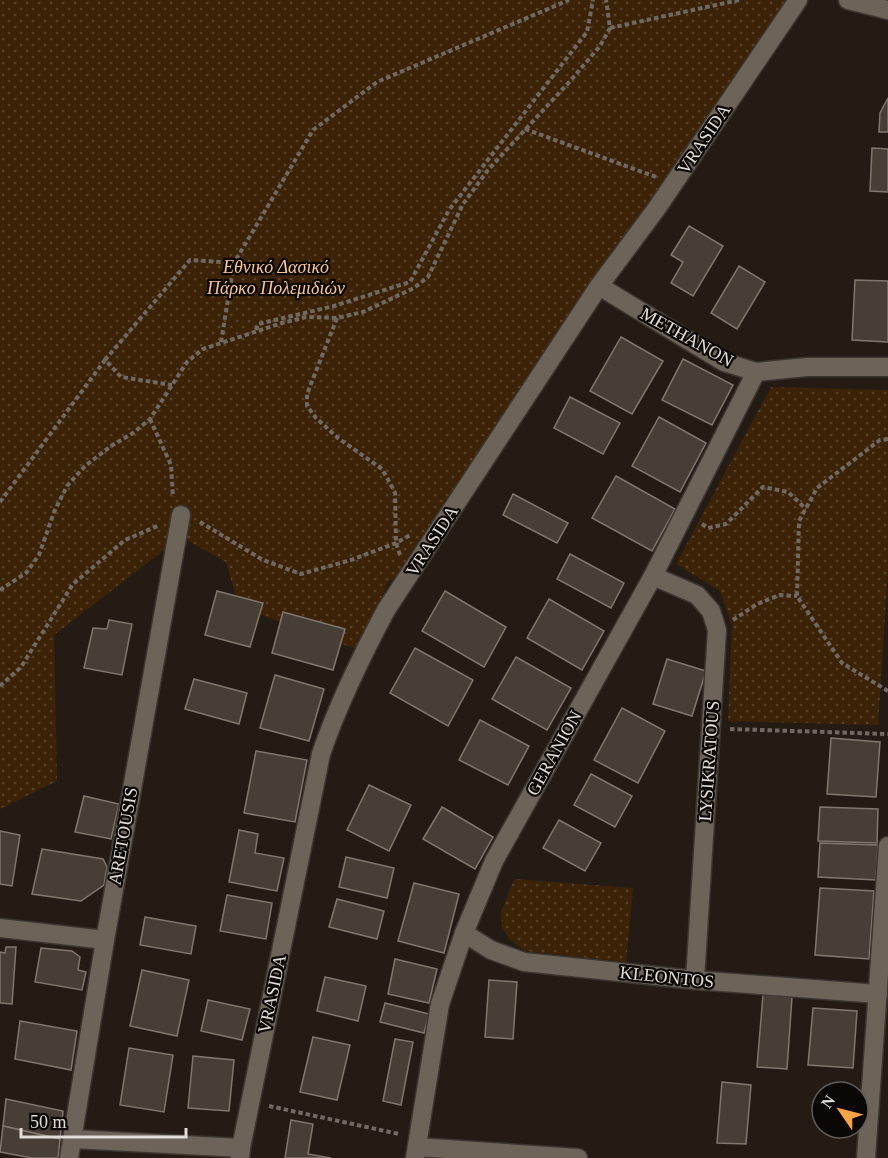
<svg xmlns="http://www.w3.org/2000/svg" width="888" height="1158" font-family="'Times New Roman',serif">
<style>
.park{fill:url(#park-dots)}
.building{fill:#473e35;stroke:#82776e;stroke-width:1.5}
.lines{fill:none;stroke-linecap:round;stroke-linejoin:round}
.minor-casing{stroke:#3c3631;stroke-width:21}
.tertiary-casing{stroke:#3c3631;stroke-width:21}
.path{stroke:#716963;stroke-width:4;stroke-dasharray:4.5 3;stroke-linecap:butt}
.minor{stroke:#6c6359;stroke-width:18}
.tertiary{stroke:#6c6359;stroke-width:18}
.labels{text-anchor:middle;dominant-baseline:central;stroke-width:4.5;stroke-linejoin:round;paint-order:stroke}
.street-label{font-size:18px;fill:#e2dcd7;stroke:#0b0705}
.park-label{font-size:18px;font-style:italic;fill:#f7c594;stroke:#0b0705}
</style>
<defs>
<pattern id="park-dots" width="8" height="8" patternUnits="userSpaceOnUse" patternTransform="scale(1.5)"><rect width="8" height="8" fill="#3c2307"/><path d="M2 2h.1M6 6h.1" fill="none" stroke="#58422a" stroke-width="1.8" stroke-linecap="round"/></pattern>
</defs>
<rect width="100%" height="100%" fill="#241c14"/>
<g class="park">
<polygon points="0,0 795,0 420,561 388,582 359,650 239,607 226,562 181,537 54,635 57,781 0,809"/>
<polygon points="771,387 888,390 888,570 878,725 728,721 732,625 720,591 676,564"/>
<polygon points="514,879 633,888 626,962 525,951 510,940 502,927 501,912"/>
</g>
<g class="building">
<polygon points="888,98 888,132 879,132 880,113"/>
<polygon points="872,148 888,149 888,192 870,191"/>
<polygon points="689,226 723,246 693,296 671,283 683,262 671,255"/>
<polygon points="739,266 765,282 737,329 711,313"/>
<polygon points="855,280 888,281 888,342 852,340"/>
<polygon points="621,337 663,361 632,414 590,391"/>
<polygon points="683,359 733,385 712,425 662,400"/>
<polygon points="570,397 620,423 603,454 554,428"/>
<polygon points="659,417 706,443 680,492 632,466"/>
<polygon points="616,476 675,509 652,551 592,518"/>
<polygon points="513,494 568,523 557,543 503,515"/>
<polygon points="570,554 624,583 611,608 557,579"/>
<polygon points="217,591 263,603 250,647 205,635"/>
<polygon points="445,591 506,627 484,667 422,631"/>
<polygon points="549,599 604,631 582,670 527,638"/>
<polygon points="283,612 345,629 333,670 272,653"/>
<polygon points="109,620 132,624 122,675 84,668 93,628 107,629"/>
<polygon points="415,648 473,680 448,726 390,693"/>
<polygon points="516,657 571,688 547,730 492,699"/>
<polygon points="667,659 706,671 692,716 653,704"/>
<polygon points="275,675 324,689 309,741 260,728"/>
<polygon points="194,679 247,693 239,724 185,709"/>
<polygon points="622,708 665,731 638,783 594,760"/>
<polygon points="480,720 529,746 508,785 459,760"/>
<polygon points="831,738 880,742 876,797 827,794"/>
<polygon points="256,751 307,760 295,822 244,813"/>
<polygon points="591,774 632,796 615,827 574,805"/>
<polygon points="369,785 411,805 389,851 347,830"/>
<polygon points="84,796 119,804 111,839 75,832"/>
<polygon points="442,807 493,837 475,869 423,839"/>
<polygon points="820,807 878,809 877,843 818,841"/>
<polygon points="559,820 601,843 585,871 543,848"/>
<polygon points="239,830 258,834 255,853 284,858 277,891 229,882"/>
<polygon points="0,831 20,835 12,886 0,884"/>
<polygon points="820,843 878,845 876,880 818,877"/>
<polygon points="42,849 103,859 107,867 104,885 81,901 32,894"/>
<polygon points="346,857 394,868 387,898 339,887"/>
<polygon points="414,883 459,894 444,953 398,941"/>
<polygon points="820,888 874,891 869,959 815,955"/>
<polygon points="227,895 272,903 266,939 220,931"/>
<polygon points="337,899 384,911 377,939 329,927"/>
<polygon points="145,917 196,926 191,954 140,945"/>
<polygon points="6,947 16,947 12,1004 0,1003 0,952 5,953"/>
<polygon points="41,948 72,951 80,957 78,970 86,972 82,990 35,982"/>
<polygon points="395,959 437,969 429,1003 388,994"/>
<polygon points="142,970 189,980 177,1036 130,1026"/>
<polygon points="325,977 366,986 358,1021 317,1011"/>
<polygon points="489,980 517,982 513,1039 485,1037"/>
<polygon points="763,995 792,997 787,1069 757,1067"/>
<polygon points="208,1000 250,1009 242,1040 201,1031"/>
<polygon points="385,1003 429,1014 424,1033 380,1022"/>
<polygon points="813,1008 857,1011 853,1068 808,1065"/>
<polygon points="20,1021 77,1031 71,1070 15,1059"/>
<polygon points="313,1037 350,1045 337,1100 300,1092"/>
<polygon points="395,1039 413,1042 401,1105 383,1101"/>
<polygon points="129,1048 173,1055 164,1112 120,1105"/>
<polygon points="193,1056 234,1060 229,1111 188,1108"/>
<polygon points="722,1082 751,1085 746,1144 717,1143"/>
<polygon points="6,1099 63,1111 60,1139 3,1126"/>
<polygon points="291,1120 313,1124 308,1154 331,1158 285,1158"/>
<polygon points="3,1126 60,1139 58,1158 32,1158 0,1152"/>
</g>
<g class="lines">
<defs>
<g id="minor">
<polyline points="848,0 888,10"/>
<polyline points="599,286 724,362 756,372 807,367 888,367"/>
<polyline points="653,576 697,595 711,611 717,630 695,980"/>
<polyline points="0,928 105,940"/>
<polyline points="464,933 491,950 524,962 695,980 878,994"/>
<polyline points="73,1139 241,1148"/>
<polyline points="417,1147 578,1158"/>
<polyline points="69,1158 105,940 181,515"/>
<polyline points="415,1158 440,1004 464,933 494,861 653,576 756,372"/>
<polyline points="866,1158 888,846"/>
</g>
<path id="tertiary" d="M240 1158 241 1148 321 754C338 704 361 657 386 610L599 286 657 208 798 0"/>
</defs>
<use href="#minor" class="minor-casing"/>
<use href="#tertiary" class="tertiary-casing"/>
<g class="path">
<polyline points="610,28 739,0"/>
<polyline points="525,129 656,177"/>
<polyline points="337,318 307,394 307,406 316,418 338,438 382,469 390,483 395,493 396,543 400,555"/>
<polyline points="256,330 258,324 334,306 410,282 449,210 587,32 593,0"/>
<polyline points="221,342 234,263"/>
<polyline points="105,360 190,260 234,263 313,130 377,82 569,0"/>
<polyline points="150,419 171,465 173,497"/>
<polyline points="888,439 880,440 817,488 799,521 797,596 842,663 888,691"/>
<polyline points="0,502 105,360 121,377 172,385"/>
<polyline points="200,522 263,560 301,574 351,560 396,543 412,534"/>
<polyline points="702,524 708,528 726,524 763,487 788,492 806,509"/>
<polyline points="0,590 26,573 39,555 54,512 67,486 85,466 111,446 133,433 150,419 187,362 203,349 282,323 306,317 337,318 363,312 414,288 428,277 463,204 488,170 571,80 600,46 610,28 606,0"/>
<polyline points="733,620 757,604 780,595 797,596"/>
<polyline points="0,686 21,667 73,584 125,540 160,525"/>
<polyline points="730,729 888,734"/>
<polyline points="269,1106 399,1134"/>
</g>
<use href="#minor" class="minor"/>
<use href="#tertiary" class="tertiary"/>
</g>
<g class="labels">
<g class="street-label">
<text transform="translate(704 139) rotate(-56)">VRASIDA</text>
<text transform="translate(687 337) rotate(29)">METHANON</text>
<text transform="translate(432 541) rotate(-57)">VRASIDA</text>
<text transform="translate(554 753) rotate(-61)">GERANION</text>
<text transform="translate(709 761) rotate(-86)">LYSIKRATOUS</text>
<text transform="translate(123 836) rotate(-80)">ARETOUSIS</text>
<text transform="translate(667 977) rotate(6)">KLEONTOS</text>
<text transform="translate(272 994) rotate(-78)">VRASIDA</text>
</g>
<g class="park-label">
<text x="276" y="267">Εθνικό Δασικό<tspan x="276" dy="21">Πάρκο Πολεμιδιών</tspan></text>
</g>
</g>
<g transform="translate(840 1110) rotate(305)"><circle r="28" fill="#0b0705" stroke="#615c59" stroke-width="1.5"/>
<path d="M0-4.5L10 22L0 15L-10 22Z" fill="#f5a346"/>
<text y="-9" font-size="16" font-weight="bold" text-anchor="middle" fill="#e2dcd7">N</text>
</g>
<path d="M21 1128v9h165v-9" fill="none" stroke="#e2dcd7" stroke-width="3"/>
<text x="30" y="1128" font-size="18" fill="#e2dcd7" stroke="#0b0705" stroke-width="4.5" paint-order="stroke">50 m</text>
</svg>
